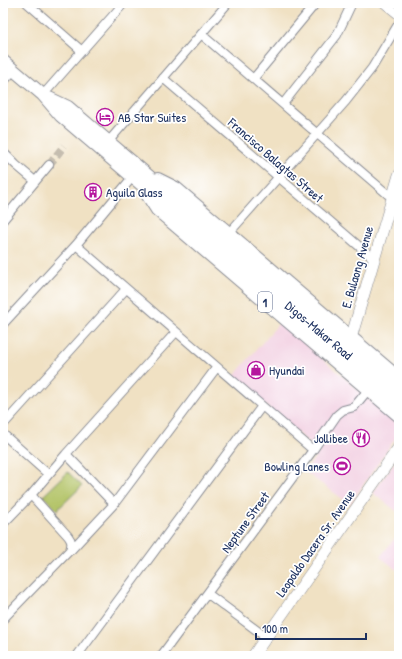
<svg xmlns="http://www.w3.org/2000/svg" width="402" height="659" font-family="'Patrick Hand',sans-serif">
  <rect width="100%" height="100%" fill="#fff"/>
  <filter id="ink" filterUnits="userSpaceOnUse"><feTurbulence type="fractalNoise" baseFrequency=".025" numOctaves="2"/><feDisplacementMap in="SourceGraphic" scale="8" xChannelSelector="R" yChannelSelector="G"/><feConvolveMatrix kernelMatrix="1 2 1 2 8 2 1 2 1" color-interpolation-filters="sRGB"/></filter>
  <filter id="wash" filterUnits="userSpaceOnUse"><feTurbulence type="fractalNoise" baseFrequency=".012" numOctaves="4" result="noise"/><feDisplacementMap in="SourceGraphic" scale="16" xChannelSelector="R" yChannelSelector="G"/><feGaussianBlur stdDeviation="0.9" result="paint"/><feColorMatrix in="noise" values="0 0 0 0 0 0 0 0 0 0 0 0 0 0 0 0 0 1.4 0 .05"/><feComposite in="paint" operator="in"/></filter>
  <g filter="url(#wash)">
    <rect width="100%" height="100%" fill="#f0e1c3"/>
    <!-- built -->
    <path fill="#f2cfe1" d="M280,322L399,425V433L350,504L305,472L319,452L233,377Z
      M399,456V513L373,493Z
      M399,533V571L380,557Z"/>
    <!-- green -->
    <path fill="#b2c366" stroke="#667962" d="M68,472L82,486L57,510L43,496Z"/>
  </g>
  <g filter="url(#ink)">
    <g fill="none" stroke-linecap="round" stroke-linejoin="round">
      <!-- minor-tunnel -->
      <path stroke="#c5bdaf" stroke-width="8" stroke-dasharray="8 4" stroke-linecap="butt" d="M49,165L64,146"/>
      <!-- minor casing -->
      <g stroke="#868890" stroke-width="10">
        <path id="minor" d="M27,3L82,51
          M201,34L392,198
          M163,78L374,259
          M254,78L316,3
          M3,82L14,70
          M43,95L124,3
          M283,104L337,35L352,3
          M108,142L228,3
          M3,152L16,165L35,181
          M3,220L49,165
          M229,233L346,101L372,68L399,23
          M76,245L313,450
          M3,324L76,245L135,174
          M3,425L126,289
          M3,434L48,474
          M66,454L114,504L217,367
          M3,524L31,495L66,454L176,332
          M71,550L114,504
          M208,594L267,638
          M3,619L70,550C72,544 72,541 68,536L31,495
          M77,656L262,406
          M161,656L313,450L337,415L343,410L354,407L368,390"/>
      </g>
      <!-- tertiary casing -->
      <g stroke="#868890" stroke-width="10">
        <path id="tertiary" d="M384,3L399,15"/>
      </g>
      <!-- secondary casing -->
      <g stroke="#868890" stroke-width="12">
        <path id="secondary" d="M349,345L399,175
          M253,656L399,447"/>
      </g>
      <!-- primary casing -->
      <g stroke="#868890" stroke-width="14">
        <path id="primary" d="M3,61L43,95L61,116L399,404
          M49,98L68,107L399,390
          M158,179L176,188L399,378
          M146,193L157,210L399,416"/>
      </g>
      <!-- minor -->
      <use href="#minor" stroke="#fff" stroke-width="8"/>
      <!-- tertiary -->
      <use href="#tertiary" stroke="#fff" stroke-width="9"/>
      <!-- secondary -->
      <use href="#secondary" stroke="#fff" stroke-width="11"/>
      <!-- primary -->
      <use href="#primary" stroke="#fff" stroke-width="12"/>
    </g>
  </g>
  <!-- icons -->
  <defs>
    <g id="hotel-ring" transform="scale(0.9)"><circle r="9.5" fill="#fff" stroke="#b5179e" stroke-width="1.5"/><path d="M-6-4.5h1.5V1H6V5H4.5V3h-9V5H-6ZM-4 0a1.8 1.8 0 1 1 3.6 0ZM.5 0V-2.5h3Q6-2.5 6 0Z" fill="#b5179e"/></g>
    <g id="building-ring" transform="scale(0.9)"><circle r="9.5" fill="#fff" stroke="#b5179e" stroke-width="1.5"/><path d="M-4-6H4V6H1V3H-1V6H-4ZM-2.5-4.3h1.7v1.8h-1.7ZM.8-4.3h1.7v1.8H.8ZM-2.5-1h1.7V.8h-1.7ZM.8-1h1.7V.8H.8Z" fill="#b5179e"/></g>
    <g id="shop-ring" transform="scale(0.9)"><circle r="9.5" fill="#fff" stroke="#b5179e" stroke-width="1.5"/><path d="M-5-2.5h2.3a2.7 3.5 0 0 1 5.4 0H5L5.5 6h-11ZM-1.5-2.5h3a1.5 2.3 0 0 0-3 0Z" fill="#b5179e"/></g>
    <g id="restaurant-ring" transform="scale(0.9)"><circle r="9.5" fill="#fff" stroke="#b5179e" stroke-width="1.5"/><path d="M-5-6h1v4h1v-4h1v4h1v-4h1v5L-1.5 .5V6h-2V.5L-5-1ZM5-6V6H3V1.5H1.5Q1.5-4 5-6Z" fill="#b5179e"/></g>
    <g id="stadium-ring" transform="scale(0.9)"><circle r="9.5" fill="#fff" stroke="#b5179e" stroke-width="1.5"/><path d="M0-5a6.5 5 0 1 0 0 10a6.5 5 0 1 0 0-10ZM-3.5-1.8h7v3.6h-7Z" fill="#b5179e"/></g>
  </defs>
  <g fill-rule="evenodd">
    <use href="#hotel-ring" x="105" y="117"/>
    <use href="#building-ring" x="93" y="192"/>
    <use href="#shop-ring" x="256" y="370"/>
    <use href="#restaurant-ring" x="361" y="438"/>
    <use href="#stadium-ring" x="342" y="466"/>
  </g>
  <g text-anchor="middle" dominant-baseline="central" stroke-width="3.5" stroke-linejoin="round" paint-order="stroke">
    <!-- shield labels -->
    <rect fill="#fff" stroke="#5f6d8e" stroke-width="1" x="258" y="292" width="14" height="20" rx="3"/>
    <g font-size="12" font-weight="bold" fill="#1b2f5e">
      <text x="265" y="302">1</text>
    </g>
    <!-- poi labels -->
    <g font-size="13" fill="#1b2f5e" stroke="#fff" text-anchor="start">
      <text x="118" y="117">AB Star Suites</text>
      <text x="106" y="192">Aguila Glass</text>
      <text x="269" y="370">Hyundai</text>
      <text x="348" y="438" text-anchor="end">Jollibee</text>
      <text x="329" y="466" text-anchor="end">Bowling Lanes</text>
    </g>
    <!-- street labels -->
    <g font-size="13" fill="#1b2f5e" stroke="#fff">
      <text transform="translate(276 160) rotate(41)">Francisco Balagtas Street</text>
      <text transform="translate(357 267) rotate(-74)">E. Bulaong Avenue</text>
      <text transform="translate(319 330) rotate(40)">Digos-Makar Road</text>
      <text transform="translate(245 522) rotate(-54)">Neptune Street</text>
      <text transform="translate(315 543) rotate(-55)">Leopoldo Dacera Sr. Avenue</text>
    </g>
  </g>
  <!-- margin -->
  <rect width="402" height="659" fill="none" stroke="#fff" stroke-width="16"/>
  <!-- scale -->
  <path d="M256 633v6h110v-6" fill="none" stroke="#1b2f5e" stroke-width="2"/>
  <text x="262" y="633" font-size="12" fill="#1b2f5e" stroke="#ffffff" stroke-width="3" paint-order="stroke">100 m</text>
</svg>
